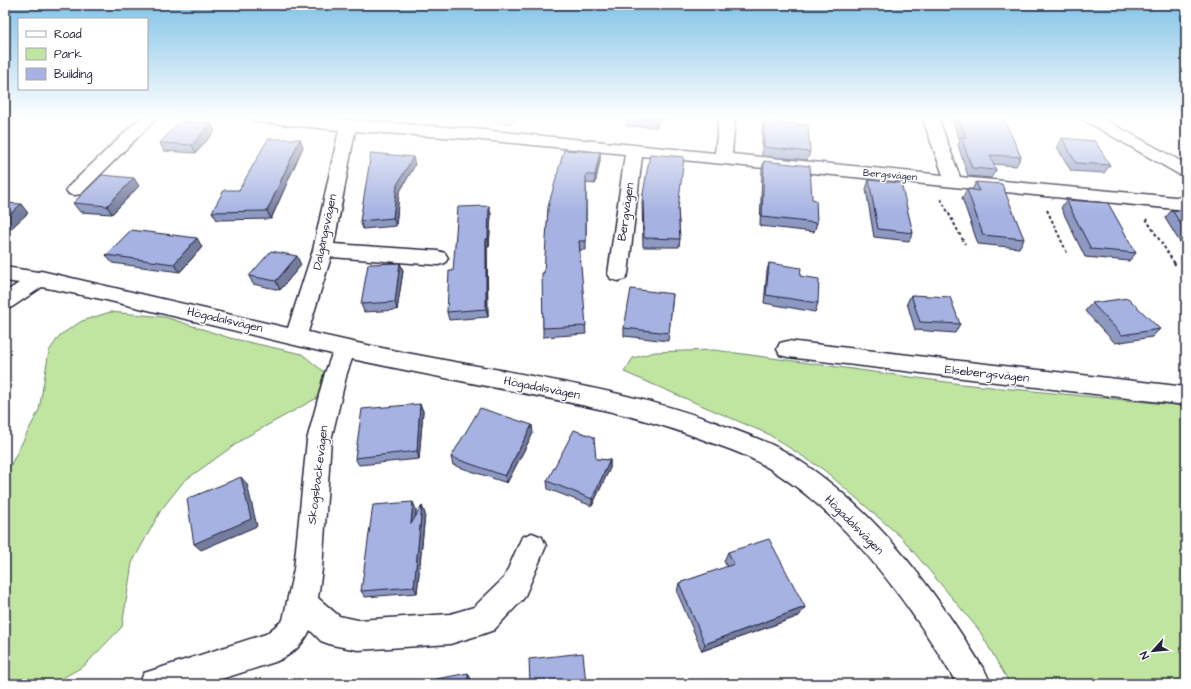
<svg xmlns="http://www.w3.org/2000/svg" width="1191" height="689" font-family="'Architects Daughter',sans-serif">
  <rect width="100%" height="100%" fill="#fff"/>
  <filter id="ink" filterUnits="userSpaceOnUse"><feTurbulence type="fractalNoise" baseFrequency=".025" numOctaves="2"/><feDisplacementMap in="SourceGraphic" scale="8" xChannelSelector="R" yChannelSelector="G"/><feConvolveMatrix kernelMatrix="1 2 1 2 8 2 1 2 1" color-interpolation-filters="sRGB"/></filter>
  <g filter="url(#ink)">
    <!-- green -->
    <path fill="#bfe5a0" stroke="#70846e" d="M491,117H524L511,123H495Z
      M110,312L165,317L230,338L302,354L324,372L317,398L246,437L184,481L161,510L132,563L122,627L84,666L52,684H5V476L39,410L49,351L60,335L82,321Z
      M714,350L961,384L1186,406V684H1010L979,630L902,538L824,470L768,434L624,372L633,358L655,352Z"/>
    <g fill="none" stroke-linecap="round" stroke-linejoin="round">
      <!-- minor casing -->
      <g stroke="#22223b" stroke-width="3">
        <path id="minor" d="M141,117H158L81,194L75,195L69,194L66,190L69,186Z
          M251,117H307L473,129L715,153L719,117H735L732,154L943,175L922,117H938L960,177L1186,198V210L642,156L628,274L625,279L618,281L611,279L608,274L625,154L473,139L355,131L334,244L438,251L445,253L448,258L445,263L438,265L331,257L308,332C372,347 436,359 500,370C573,384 648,397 717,423C739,432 763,439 784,451C871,502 934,588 986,673L991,684H957C911,605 845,513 765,466C749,456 730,449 712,443C679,430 646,420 612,412C526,392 439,378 352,359L347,373L331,440L322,569L318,598L339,616L358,620L450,614L474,607L504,578L522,537L532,533L542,537L546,546L524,598L494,630L483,634L450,644L358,650L332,645L321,641L310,630C303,645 290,656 275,662L206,684H139L144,673L266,634L283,620L294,569L307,440L325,373L332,354L106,300L42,287L12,307L5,309V292L19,283L5,281V267L38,272L41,271L288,328L313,250L339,130L259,122L254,120Z
          M1081,117H1100L1186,164V176L1180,175L1084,120Z
          M788,341L1186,387V405L788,357L780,355L777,349L780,343Z"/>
      </g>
      <!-- path-far1 -->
      <path stroke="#22223b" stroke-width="2" stroke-dasharray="3 2.5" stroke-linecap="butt" d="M941,199L965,244
        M1047,210L1068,255
        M1146,219L1175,264"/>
      <!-- path -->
      <path stroke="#22223b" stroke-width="2.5" stroke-dasharray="4 3" stroke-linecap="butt" d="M1174,263L1175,265"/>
      <!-- minor -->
      <use href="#minor" fill="#fff" fill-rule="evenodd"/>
    </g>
    <!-- wall -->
    <path fill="#8e99c2" stroke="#22223b" d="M627,117H667V120H658L657,127L627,126Z
      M951,117H1003L1021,157L1016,166L993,164L996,170L991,178L968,176L958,145L960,141Z
      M1171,117H1186V131Z
      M764,121L810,152L807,160L762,156V129Z
      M215,131L196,153L164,151L160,143Z
      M1062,138L1110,165L1104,173L1071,171L1057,147Z
      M300,139L303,147L271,219L217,220L212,212Z
      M564,150L600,152V161L595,184L586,183V250H579L586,334L543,337V328L544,273Z
      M764,161L812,199L817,223L814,232L760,226L762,169Z
      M415,165L399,193L396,226L363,229L360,221Z
      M869,180L913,233L909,241L874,237L866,189Z
      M976,182L1024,239L1019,248L978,244L962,198L967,189L972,190Z
      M139,186L112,214L80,212L73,203Z
      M643,194L678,209L680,239L679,247H643L642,202Z
      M1066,200L1136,253L1129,261L1085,257L1061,208Z
      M1172,210L1186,211V252L1165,218Z
      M491,214L489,247H487L488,317L449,320L447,312Z
      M202,247L180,272L112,263L106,255Z
      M400,263L403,271L397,310L364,312L361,304Z
      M769,263L800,276L818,303L815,312L764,303L767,271Z
      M301,265L280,290L253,284L249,276Z
      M673,294L668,341L624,336V328Z
      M911,295L960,324L955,333L915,330L907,303Z
      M1092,303L1160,329L1152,337L1115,343L1085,311Z
      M420,404L423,411L419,459L359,465L355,458Z
      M533,433L507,483L453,465L451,457Z
      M596,459L610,460V468L592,506L548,489L547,481Z
      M422,506L425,514L417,593L365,597L361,591L416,509V517Z
      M728,552L805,607L799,616L702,651L677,592L679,583L727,567L724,561Z"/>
    <!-- shaded-wall -->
    <path fill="#747d9e" stroke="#22223b" d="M211,123L215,131L196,153L192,145Z
      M300,139L303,147L271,219L267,211Z
      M600,152V161L595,184V175Z
      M413,157L415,165L399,193L396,226L393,218L397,185Z
      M134,178L139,186L112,214L107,206Z
      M21,204L28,213L5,234V219Z
      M489,206L491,214L489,247L488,239Z
      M197,238L202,247L180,272L174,264Z
      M486,239L487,247L488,317L486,309Z
      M297,256L301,265L280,290L276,281Z
      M400,263L403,271L397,310L395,302Z
      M5,351L8,354L5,357Z
      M420,404L423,411L419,459L417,451Z
      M532,425L533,433L507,483L505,476Z
      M610,460V468L592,506V499Z
      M241,477L247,484L257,526L201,550L194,544Z
      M413,502L416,509L415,531L411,524Z
      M422,506L425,514L417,593L414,587Z
      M805,607L799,616L702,651L705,644Z
      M468,673L472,681V684H468Z"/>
    <!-- building -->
    <path fill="#a5b2e2" stroke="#22223b" d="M627,117H658V119L627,118Z
      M958,117H1003L1021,157L990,155L996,170L972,168L961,137H966Z
      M180,121L211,123L192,145L160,143Z
      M764,121L808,125L810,152L764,147Z
      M1062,138L1095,141L1110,165L1076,163Z
      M268,139H300L267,211L212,212L224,190H239Z
      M564,150L600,152L595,175H586V241H579L586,326L543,328L542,273H544L548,207Z
      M371,153L413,157L397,185L393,218L360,221Z
      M650,154L684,157L678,209L680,239L644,238L643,194Z
      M764,161L810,166L812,199L816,200L817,223L762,217Z
      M102,175L134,178L107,206L73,203Z
      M869,180L901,183L913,233L878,229Z
      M976,182L1002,184L1024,239L983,235L967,189L979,191Z
      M1066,200L1108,203L1136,253L1091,249Z
      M5,203L21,204L5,219Z
      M489,206L488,239H486V309L447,312L449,271H453L458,207Z
      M1172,210L1186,211V232Z
      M131,230L197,238L174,264L106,255Z
      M271,251L297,256L276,281L249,276Z
      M400,263L395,302L361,304L368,264Z
      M769,263L801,268L800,276L819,279L818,303L766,295Z
      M631,289L673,294L669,333L624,328Z
      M911,295L950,297L960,324L920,322Z
      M1128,298L1160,329L1122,335L1092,303Z
      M420,404L417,451L355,458L362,409Z
      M480,408L532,425L505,476L451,457Z
      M574,430L594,437L596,459L610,460L592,499L547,481Z
      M241,477L251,519L194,544L187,499Z
      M413,502L411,524L422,506L414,587L361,591L373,505Z
      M769,539L805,607L705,644L679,583L734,564L728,552Z
      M583,653L586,684H530L529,659Z
      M468,673V684H410Z"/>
  </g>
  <!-- sky -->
  <linearGradient id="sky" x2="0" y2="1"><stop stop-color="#82c3e6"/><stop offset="0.55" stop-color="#fff"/><stop offset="1" stop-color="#fff" stop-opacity="0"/></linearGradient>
  <rect width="1191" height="214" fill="url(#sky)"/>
  <g text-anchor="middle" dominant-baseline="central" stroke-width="3" stroke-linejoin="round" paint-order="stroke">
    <!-- far-street labels -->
    <g font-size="10" fill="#22223b" stroke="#fff">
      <text transform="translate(890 175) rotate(5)">Bergsvägen</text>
    </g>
    <!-- street labels -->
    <g font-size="12" fill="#22223b" stroke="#fff">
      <text transform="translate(626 212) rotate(-82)">Bergvägen</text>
      <text transform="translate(325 232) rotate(-78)">Dalgångsvägen</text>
      <text transform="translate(225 320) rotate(13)">Högadalsvägen</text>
      <text transform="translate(987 374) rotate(6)">Elsebergsvägen</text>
      <text transform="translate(542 388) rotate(11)">Högadalsvägen</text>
      <text transform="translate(318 475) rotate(-83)">Skogsbackevägen</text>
      <text transform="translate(854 525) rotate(45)">Högadalsvägen</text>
    </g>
  </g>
  <!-- margin -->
  <rect width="1191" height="689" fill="none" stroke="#fff" stroke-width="20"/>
  <rect x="10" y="10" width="1171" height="669" fill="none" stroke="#22223b" stroke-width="1.5" filter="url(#ink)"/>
  <!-- legend -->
  <rect x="18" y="18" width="130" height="72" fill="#ffffff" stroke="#a7a7b1"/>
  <rect x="26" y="31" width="20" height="6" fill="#ffffff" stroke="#a7a7b1"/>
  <text x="54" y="38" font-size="12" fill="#22223b">Road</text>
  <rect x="26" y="48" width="20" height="12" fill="#bfe5a0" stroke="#a7a7b1"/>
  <text x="54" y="58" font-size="12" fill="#22223b">Park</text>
  <rect x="26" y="68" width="20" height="12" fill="#a5b2e2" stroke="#a7a7b1"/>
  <text x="54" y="78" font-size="12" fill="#22223b">Building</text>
  <!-- north arrow -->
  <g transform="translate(1153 651) rotate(243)" stroke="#ffffff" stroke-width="3" paint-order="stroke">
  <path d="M0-3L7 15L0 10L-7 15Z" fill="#22223b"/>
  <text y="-6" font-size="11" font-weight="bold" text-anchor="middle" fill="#22223b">N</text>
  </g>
</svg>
